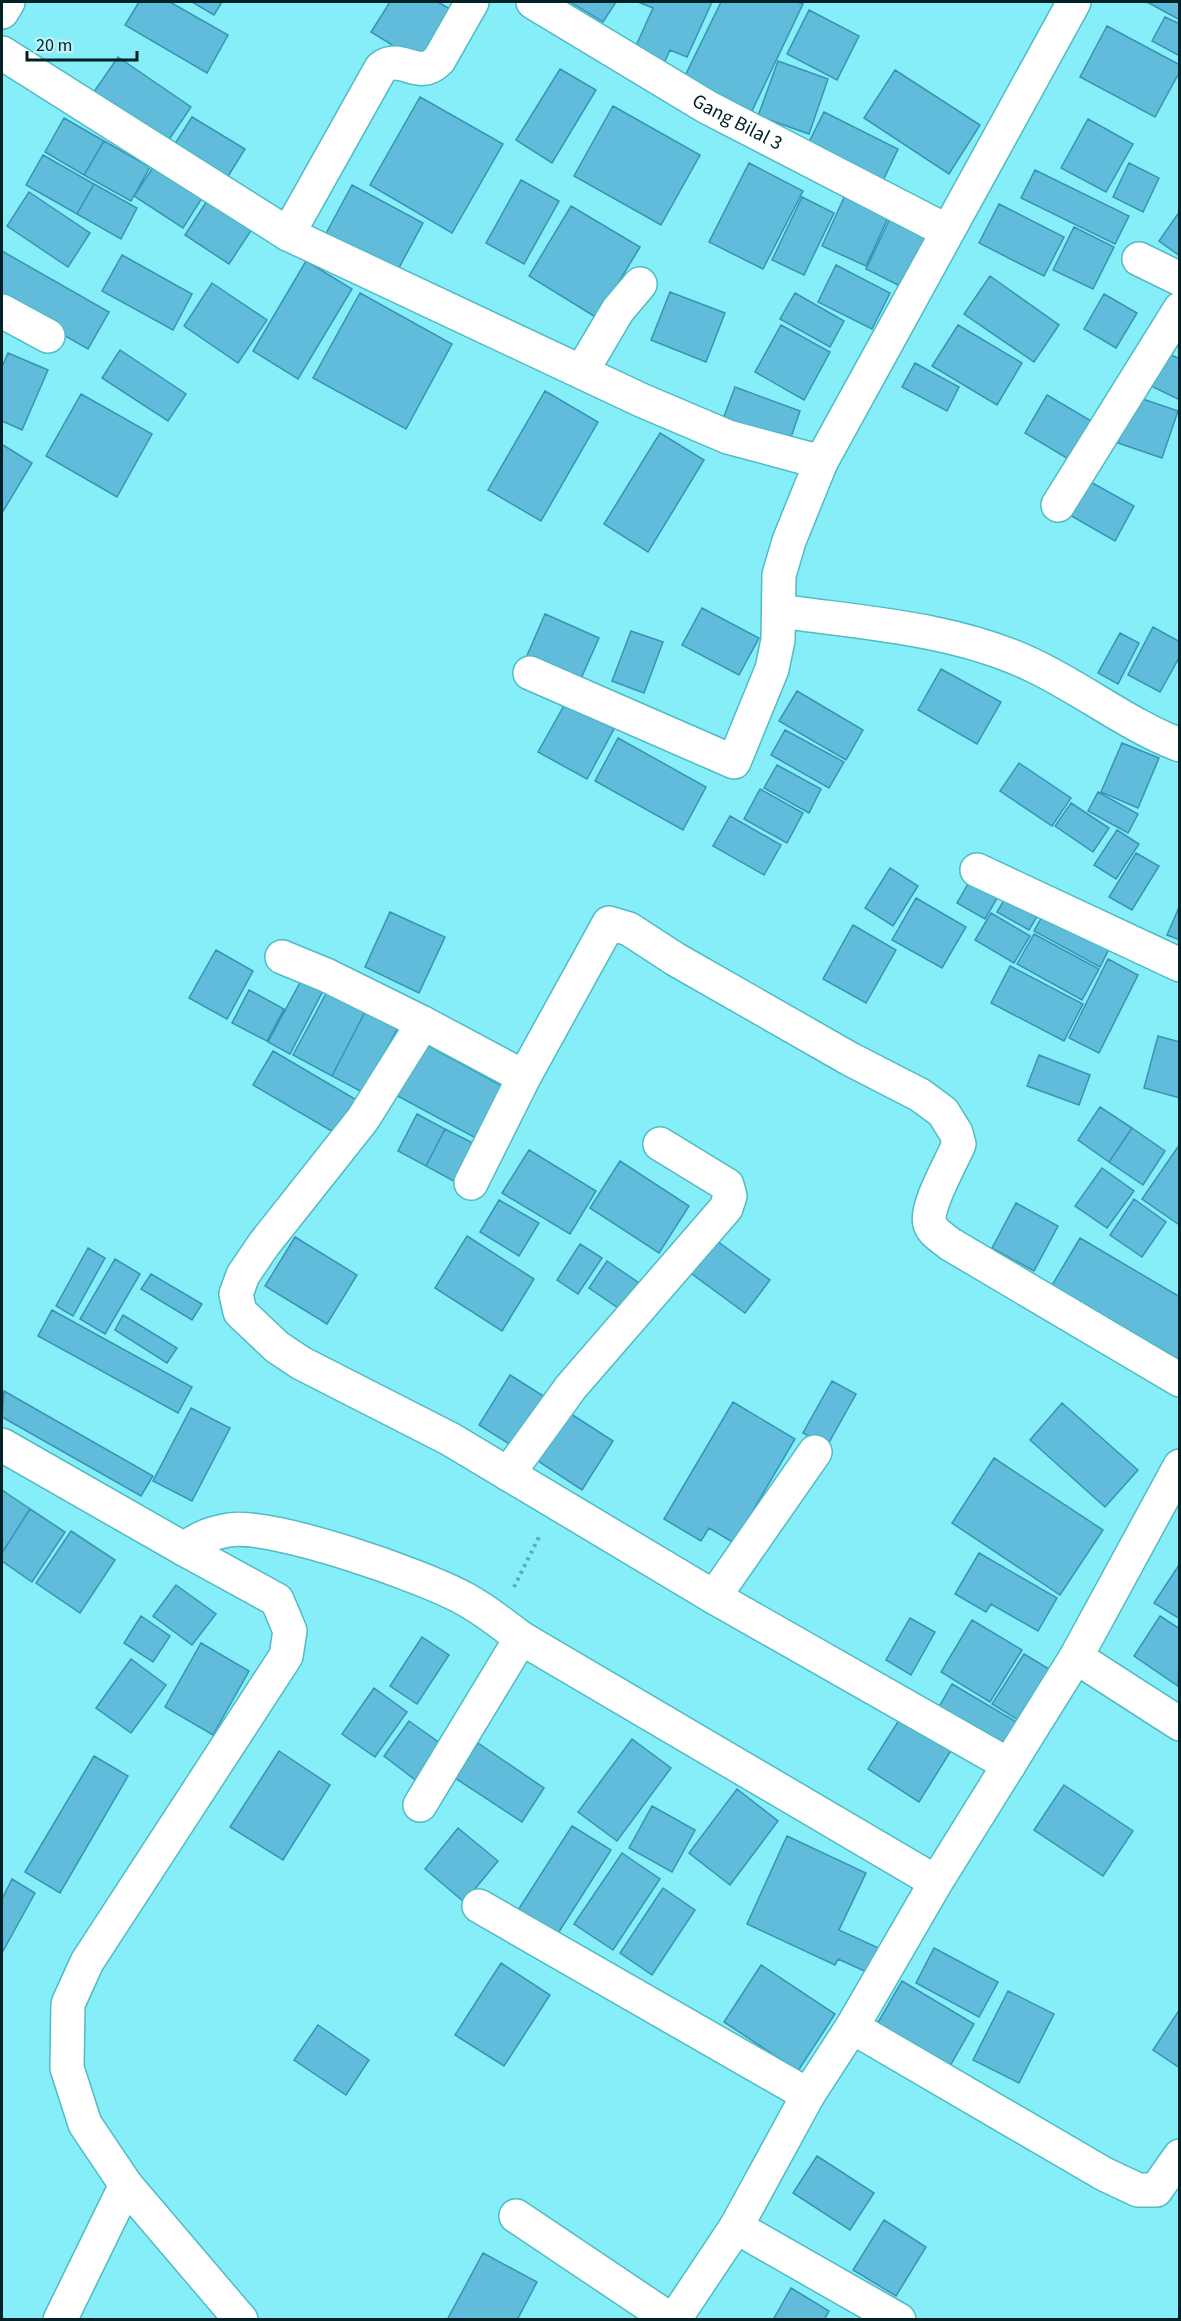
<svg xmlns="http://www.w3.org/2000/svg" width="1181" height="2321" font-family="'Source Sans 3',sans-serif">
  <rect width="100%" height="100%" fill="#86eef8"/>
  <!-- building -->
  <path fill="#61bcdc" stroke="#3694b4" stroke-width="1.5" d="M139,2H170L228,35L207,73L125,25Z
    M192,2H222L214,15Z
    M390,2H438L455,12L423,64L371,32Z
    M570,2H616L603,22Z
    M638,2H712L687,57L670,50L660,72L630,59L653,8Z
    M721,2H797L803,4L751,113L683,80Z
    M1147,2H1180V20Z
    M809,10L859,36L837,80L787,54Z
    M1165,17L1180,24V56L1152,41Z
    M1107,26L1180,65V71L1155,117L1080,77Z
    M118,57L191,107L162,150L89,99Z
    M778,61L828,79L809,134L758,116Z
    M560,69L596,90L552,163L516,140Z
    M895,70L980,125L949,174L864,118Z
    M420,97L503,144L452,233L370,185Z
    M613,106L700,155L661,225L574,176Z
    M824,112L898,149L879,189L804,152Z
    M192,117L245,149L222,186L169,153Z
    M64,118L104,141L84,175L45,152Z
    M1088,119L1133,144L1106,192L1061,168Z
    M104,141L150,167L131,201L84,175Z
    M43,155L94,184L77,214L26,185Z
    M156,163L204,195L183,228L134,196Z
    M749,163L803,191L763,269L709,242Z
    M1129,163L1159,178L1143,212L1113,197Z
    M1035,170L1129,216L1115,244L1021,198Z
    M521,180L559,201L524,264L486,243Z
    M94,184L137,208L121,239L77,214Z
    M352,185L423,223L393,279L322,241Z
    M847,191L891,211L866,266L822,246Z
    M29,192L90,233L68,267L7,226Z
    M210,196L254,226L229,264L185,235Z
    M802,197L834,213L804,275L772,260Z
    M999,204L1064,237L1044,276L979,243Z
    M571,206L640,247L597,318L529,276Z
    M894,210L936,230L908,290L866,269Z
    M1180,211V256L1159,241Z
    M1074,227L1114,247L1093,289L1053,270Z
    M2,251L109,312L88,349L2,300Z
    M122,255L192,294L173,330L102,291Z
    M306,261L352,289L298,379L253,351Z
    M836,265L890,293L872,329L818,302Z
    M990,276L1059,325L1034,362L964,314Z
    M212,283L267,320L238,363L184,326Z
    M670,292L725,313L706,362L651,340Z
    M360,293L452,344L406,429L313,378Z
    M795,293L844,321L830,347L780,319Z
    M1104,294L1137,313L1116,348L1084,329Z
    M781,325L830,352L804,400L755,372Z
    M958,325L1022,363L997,405L932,366Z
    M120,350L186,394L168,421L102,378Z
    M8,353L48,370L22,430L2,421V367Z
    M1167,353L1180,359V400L1151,386Z
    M915,363L959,387L947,411L902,387Z
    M735,387L800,411L789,443L723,419Z
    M545,391L598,422L541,521L488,490Z
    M81,394L152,434L117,497L46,456Z
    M1047,395L1098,425L1075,463L1025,433Z
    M1134,396L1178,411L1162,458L1118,443Z
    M660,433L704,460L648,552L604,524Z
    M3,445L32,463L2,513V446Z
    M1087,480L1134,506L1115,541L1068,514Z
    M702,608L759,638L739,675L682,645Z
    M545,614L599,638L579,683L526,658Z
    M1153,627L1180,642V656L1160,692L1128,675Z
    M631,631L663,642L644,693L612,681Z
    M1120,633L1139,643L1118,684L1098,673Z
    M941,669L1001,702L977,744L918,710Z
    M797,691L863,730L846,760L779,721Z
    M566,702L614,729L587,779L538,752Z
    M785,730L844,762L829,788L771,755Z
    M618,738L706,787L683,830L595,781Z
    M1122,743L1159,758L1138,808L1101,792Z
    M1019,763L1071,798L1052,826L1000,791Z
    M777,765L821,789L809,813L764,788Z
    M760,789L803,813L787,843L744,819Z
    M1098,792L1138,814L1128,833L1088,811Z
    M1071,803L1109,828L1093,852L1055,826Z
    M730,816L781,845L764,875L713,846Z
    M1117,830L1139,844L1116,879L1094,865Z
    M1136,853L1159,866L1132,910L1109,897Z
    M890,868L918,886L893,926L865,908Z
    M976,870L1003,888L985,919L957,903Z
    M1010,890L1042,908L1029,930L997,912Z
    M916,898L966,927L942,968L892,940Z
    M1180,905V940L1167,935Z
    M1047,908L1112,943L1100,967L1034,931Z
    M390,912L445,937L419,993L365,967Z
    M991,913L1030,936L1014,963L975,940Z
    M853,925L896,950L866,1003L823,979Z
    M1034,934L1099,969L1082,1000L1017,964Z
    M216,950L253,971L227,1019L189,998Z
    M1108,959L1138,975L1099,1053L1069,1038Z
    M1010,966L1083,1004L1064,1041L991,1003Z
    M303,977L324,989L290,1054L268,1042Z
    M249,990L284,1009L267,1041L232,1023Z
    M328,990L366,1010L332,1076L293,1055Z
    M366,1010L398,1027L364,1093L332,1076Z
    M1158,1036L1180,1042V1098L1144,1088Z
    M420,1041L513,1092L485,1143L392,1093Z
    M273,1051L360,1102L340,1136L253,1085Z
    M1039,1055L1090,1075L1079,1105L1027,1086Z
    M1100,1107L1132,1128L1109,1162L1078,1140Z
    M417,1114L445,1129L426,1166L398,1151Z
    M1132,1128L1165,1151L1143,1185L1109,1162Z
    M445,1129L479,1146L459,1184L426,1166Z
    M1180,1144V1221L1178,1224L1142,1199Z
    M529,1150L596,1191L570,1234L502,1193Z
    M620,1161L689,1206L659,1253L590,1208Z
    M1102,1168L1134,1191L1107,1228L1075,1206Z
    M1134,1199L1166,1222L1142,1257L1110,1235Z
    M499,1200L539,1223L519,1256L480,1232Z
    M1016,1203L1058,1226L1034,1271L992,1248Z
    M467,1236L534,1279L502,1331L435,1288Z
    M295,1237L357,1275L327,1324L265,1286Z
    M713,1238L770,1280L745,1313L688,1271Z
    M1080,1238L1180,1297V1370L1048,1292Z
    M580,1244L602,1258L578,1294L557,1280Z
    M88,1248L105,1258L73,1316L56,1306Z
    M115,1259L140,1274L105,1334L80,1319Z
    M607,1261L642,1285L624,1312L589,1288Z
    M151,1274L202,1304L192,1320L141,1289Z
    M52,1310L192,1387L178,1413L38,1336Z
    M123,1315L177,1348L167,1363L115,1330Z
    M510,1375L545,1397L514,1447L479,1425Z
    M832,1381L856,1394L827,1446L803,1433Z
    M4,1391L153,1476L141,1496L2,1417Z
    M733,1402L795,1439L734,1543L709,1528L701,1541L664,1519Z
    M1062,1403L1138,1470L1105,1507L1030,1440Z
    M191,1408L230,1428L192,1501L153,1481Z
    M568,1412L613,1441L582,1490L538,1461Z
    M994,1458L1103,1530L1060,1595L952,1523Z
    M2,1490L30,1509L2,1553Z
    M30,1509L65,1532L32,1582L2,1561V1553Z
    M71,1531L115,1560L80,1613L36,1583Z
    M979,1553L1057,1598L1038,1631L991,1604L986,1612L955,1594Z
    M1179,1565L1180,1566V1619L1154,1603Z
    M176,1585L216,1614L192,1645L153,1616Z
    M141,1616L170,1636L153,1662L124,1643Z
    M1160,1616L1180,1629L1178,1686L1134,1656Z
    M910,1618L935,1632L911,1675L886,1660Z
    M972,1620L1022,1650L990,1702L941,1672Z
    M422,1637L449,1655L417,1704L390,1686Z
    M201,1643L249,1671L213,1735L165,1707Z
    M1024,1654L1054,1672L1023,1723L992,1704Z
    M131,1659L166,1685L131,1733L96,1708Z
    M952,1684L1020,1724L1003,1753L935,1714Z
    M374,1688L407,1712L375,1757L342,1734Z
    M901,1717L952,1749L919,1802L868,1769Z
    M409,1721L444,1746L418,1782L384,1756Z
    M632,1739L671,1768L617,1841L578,1812Z
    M478,1743L544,1788L522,1822L455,1778Z
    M279,1751L330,1785L283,1860L230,1827Z
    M94,1756L128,1776L60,1893L25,1872Z
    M1064,1785L1133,1831L1103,1876L1034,1830Z
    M737,1789L778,1821L730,1885L689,1853Z
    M652,1806L695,1830L672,1872L629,1848Z
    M572,1826L611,1850L557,1935L518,1910Z
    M458,1828L498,1861L464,1902L425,1869Z
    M787,1836L866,1873L839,1930L883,1950L871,1974L838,1959L835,1965L747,1924Z
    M622,1853L660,1879L613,1950L574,1924Z
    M12,1879L35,1893L2,1953V1899Z
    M663,1888L695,1910L652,1975L620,1953Z
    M934,1948L998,1982L979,2017L916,1983Z
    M501,1963L550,1995L504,2066L455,2035Z
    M761,1965L835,2014L798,2071L724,2022Z
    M902,1981L974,2024L946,2073L873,2031Z
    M1008,1991L1054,2014L1019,2083L973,2060Z
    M1178,2012L1180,2013V2068L1153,2050Z
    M318,2025L369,2060L346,2095L294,2060Z
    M817,2156L874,2193L850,2230L793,2193Z
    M884,2220L926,2247L896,2296L853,2270Z
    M483,2253L537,2282L517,2320H447Z
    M791,2288L829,2311L824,2320H773Z"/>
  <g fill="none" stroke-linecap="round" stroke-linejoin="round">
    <!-- minor casing -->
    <g stroke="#50bbc5" stroke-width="36">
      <g id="minor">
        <path id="s1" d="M533,2L707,107L947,231"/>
        <path d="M2,12L8,2"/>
        <path d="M2,53L288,234L641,400L728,437L821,462"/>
        <path d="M288,234L381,68C402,52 418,82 439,60L472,2"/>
        <path d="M1139,259L1180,279"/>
        <path d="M2,311L48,336"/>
        <path d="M582,371L618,310L640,284"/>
        <path d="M1058,505L1180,309"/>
        <path d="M780,611C863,623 953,628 1030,664C1080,687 1129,726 1180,745"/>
        <path d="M530,673L734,762L772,669L778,640L779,575L789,541L821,462L1074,2"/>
        <path d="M977,870L1180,965"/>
        <path d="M282,957L326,975L423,1023L363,1119L264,1244L243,1275L236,1294L240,1312L277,1347L301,1363L450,1439L714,1597L1009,1765"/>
        <path d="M423,1023L524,1077"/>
        <path d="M471,1183L524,1077L609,923L629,929L675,959L850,1059L920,1095L943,1112L956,1133L959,1144C952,1161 924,1209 930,1224C933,1233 943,1238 950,1244L1180,1380"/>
        <path d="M2,1445L184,1549C199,1538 211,1533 229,1530C273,1523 424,1576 465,1599C485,1610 503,1624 521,1638L936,1882"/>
        <path d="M508,1474L571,1387L726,1208L730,1196L727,1185L660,1144"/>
        <path d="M184,1549L277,1600L290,1631L286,1656L87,1962L68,2004L67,2068L85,2124L126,2185L241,2320"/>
        <path d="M714,1597L815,1452"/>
        <path d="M1076,1657L1180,1724"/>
        <path d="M420,1805L521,1638"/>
        <path d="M479,1906L808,2095"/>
        <path d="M852,2027L1104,2174L1138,2190H1156L1180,2156"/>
        <path d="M516,2216L671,2320"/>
        <path d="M736,2227L899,2320"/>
        <path d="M60,2320L126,2185"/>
        <path d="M674,2320L736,2227L808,2095L852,2027L936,1882L1076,1657L1180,1466"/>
      </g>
    </g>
    <!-- path -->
    <path stroke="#5aabb3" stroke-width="4" stroke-dasharray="3 4.5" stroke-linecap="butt" d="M514,1587L540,1535"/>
    <!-- minor -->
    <use href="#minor" stroke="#fff" stroke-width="33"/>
  </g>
  <g text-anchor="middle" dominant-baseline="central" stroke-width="4.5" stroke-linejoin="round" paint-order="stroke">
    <!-- street labels -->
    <g font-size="20" fill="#002125" stroke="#baf4fa">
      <text stroke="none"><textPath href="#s1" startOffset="237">Gang Bilal 3</textPath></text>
    </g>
  </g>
  <!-- border -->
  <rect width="1181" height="2321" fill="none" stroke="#002125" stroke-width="6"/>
  <!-- scale -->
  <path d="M27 51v9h110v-9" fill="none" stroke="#002125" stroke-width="3"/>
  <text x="36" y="51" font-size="18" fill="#002125" stroke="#baf4fa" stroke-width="4.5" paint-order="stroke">20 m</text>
</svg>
